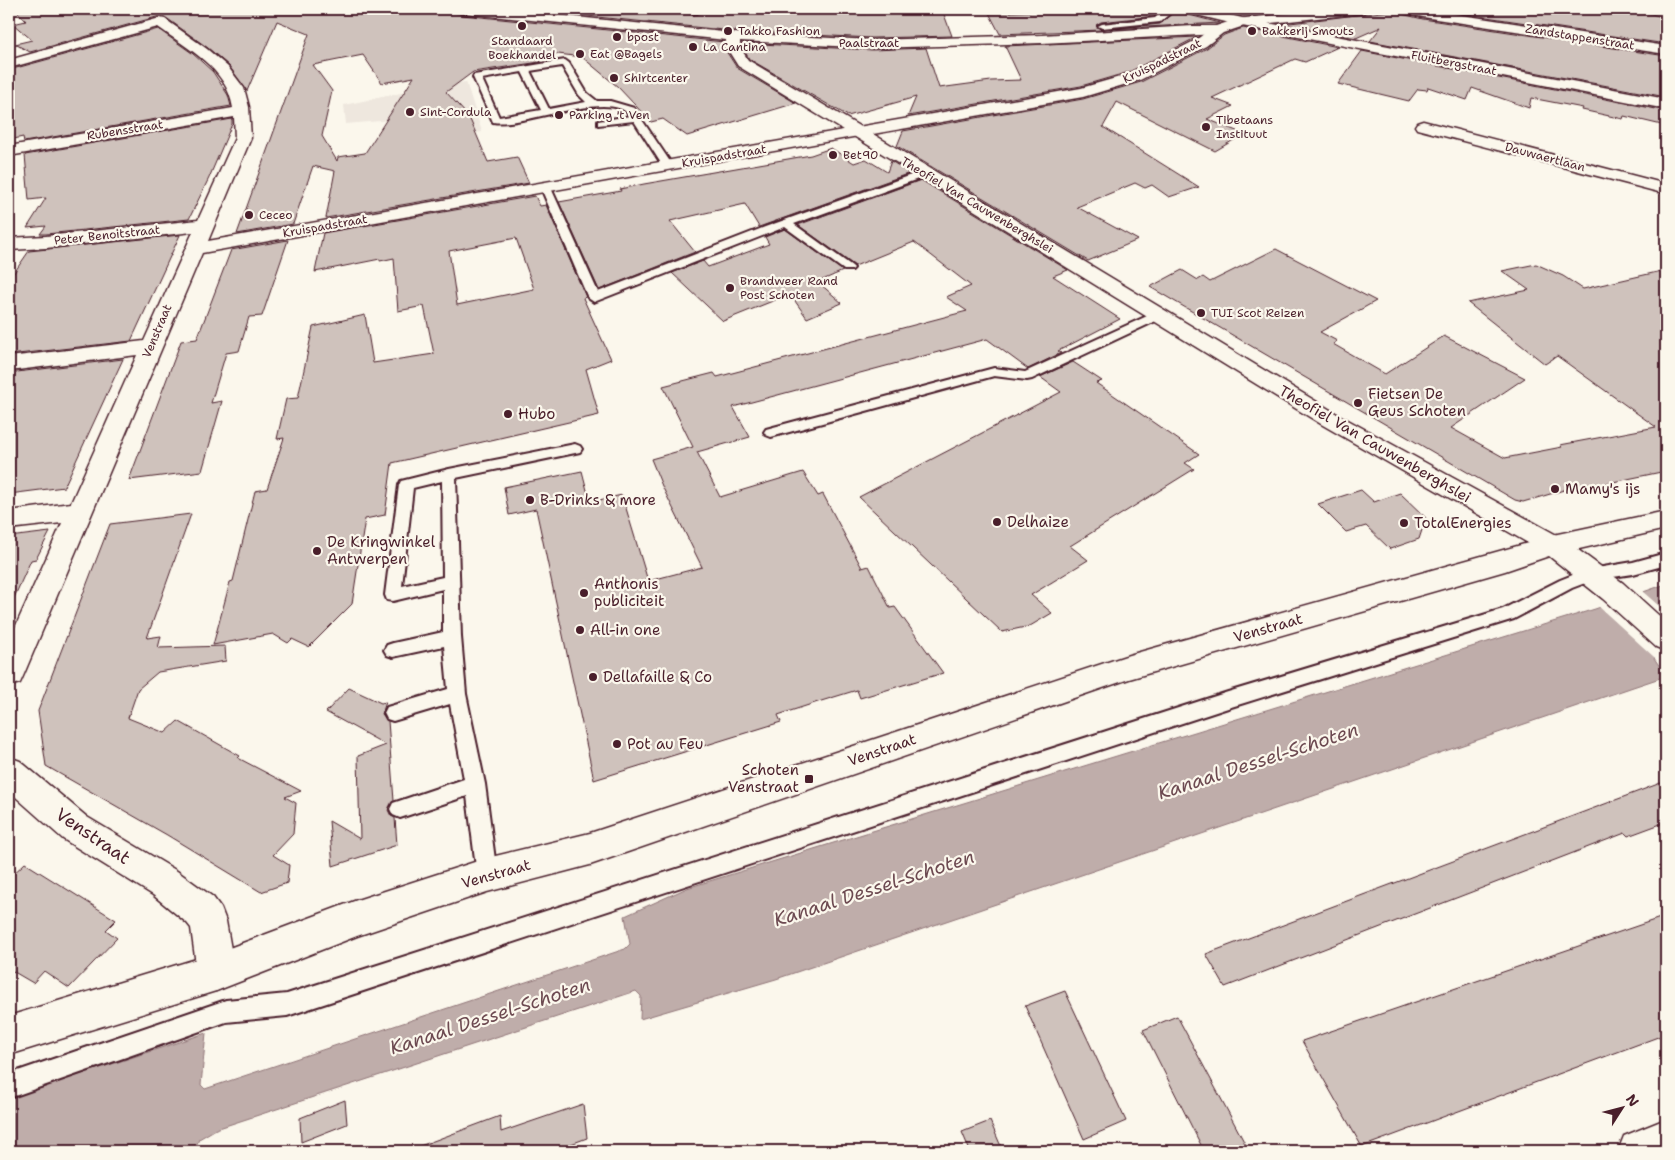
<svg xmlns="http://www.w3.org/2000/svg" width="1675" height="1160" font-family="'Shantell Sans',sans-serif">
  <rect width="100%" height="100%" fill="#fbf7ec"/>
  <filter id="ink" filterUnits="userSpaceOnUse"><feTurbulence type="fractalNoise" baseFrequency=".02" numOctaves="2"/><feDisplacementMap in="SourceGraphic" scale="10" xChannelSelector="R" yChannelSelector="G"/><feConvolveMatrix kernelMatrix="1 2 1 2 8 2 1 2 1" color-interpolation-filters="sRGB"/></filter>
  <g filter="url(#ink)">
    <!-- built -->
    <path fill="#eee7de" d="M466,82L482,132L398,145L392,120L346,124L344,105L439,85Z"/>
    <!-- water -->
    <path fill="#bfadaa" stroke="#907477" d="M1666,584V654L1654,658L1666,676L1636,686L776,979L640,1019L641,996L636,991L216,1129L199,1139L194,1151H9V1098L206,1033L201,1085L205,1089L625,949L630,944L625,916L687,888L1595,609Z"/>
    <!-- pier -->
    <path fill="#fbf7ec" d="M1642,591L1666,612V657L1658,659L1665,667L1597,605Z"/>
    <!-- building -->
    <path fill="#cfc2bc" stroke="#4a1f2b" fill-rule="evenodd" d="M15,9H425L455,12L462,15L724,42V48L737,68L796,103L687,136L663,119L651,122L618,87L582,57L550,53L540,62L473,72L446,92L469,117L488,162L517,157L529,183L326,218L335,171L313,166L293,224L237,234L309,34L277,21L247,91L229,66L208,48L165,17L160,16L30,52L15,44L32,40L13,24L26,21ZM363,55L382,83L414,77L365,153L338,157L337,161L322,136L332,91L313,65Z
      M542,9H687L688,13L694,15L701,13L705,9H942L952,36L872,38L733,31L539,11Z
      M1084,9L1087,13L1128,9H1162L1154,16L1101,22L1096,25L1101,30L1000,34L989,13Z
      M1177,9H1181L1185,14L1220,23L1110,29L1160,24Z
      M1212,9H1265L1267,14L1244,16Z
      M1433,9H1633L1666,18V44Z
      M1398,10L1401,14L1423,19L1666,56V97L1370,41L1381,27L1356,38L1282,24Z
      M1243,28L1338,47L1305,62L1295,59L1212,98L1233,106L1207,119L1244,134L1215,151L1117,102L1103,127L1199,187L1169,197L1152,185L1145,188L1135,183L1077,207L1138,240L1088,261L897,146L903,131L1083,99L1141,82L1207,48L1224,35Z
      M158,29L192,53L213,72L228,95L231,106L24,142L23,137L9,140V70Z
      M1197,37L1129,72L1081,86L908,116L916,97L848,116L749,59L742,46V43L872,50L926,48L939,88L991,81L1021,80L1005,46Z
      M1362,51L1666,111V126L1624,116L1623,119L1582,110L1583,108L1531,98L1529,108L1472,88L1467,100L1428,87L1427,90L1418,89L1409,101L1338,84Z
      M232,119V124L209,178L189,219L46,234H40L46,226L27,228L46,198L29,200L25,155Z
      M831,148L854,163L866,159L887,172L891,161L910,173L759,227L745,204L670,221L695,252L599,290L559,202L621,191L620,189L644,184L811,155Z
      M921,180L1068,270L1053,276L1120,319L1058,351L1061,353L1028,369L987,339L733,407L750,437L697,452L720,497L803,472L818,496L823,494L862,568L869,566L890,608L895,607L943,673L860,698L857,690L818,702L778,715L781,722L594,780L536,509L509,515L504,487L582,471L590,502L622,495L648,581L702,567L662,486L651,459L693,447L663,386L714,373L717,377L967,311L946,297L971,286L914,242L855,266L798,225Z
      M535,196L540,206L546,205L586,297L583,298L611,359L586,369L599,415L392,463L385,515L365,519L352,604L309,647L292,639L288,643L273,634L213,645L230,582L233,581L255,491L267,489L284,438L277,439L286,399L298,398L313,327L365,315L373,363L434,354L424,306L398,311L394,258L380,261V259L315,272L323,233ZM516,238L534,289L457,305L449,251Z
      M785,229L843,271L818,282L842,303L807,318L790,294L723,321L672,273L703,261L708,267L769,244L765,237Z
      M180,235L131,341L9,355V280L29,251Z
      M288,240L262,316L249,317L239,351L226,353L211,403L222,401L202,471L129,480L181,341L197,339L231,250Z
      M1276,249L1376,301L1320,332L1337,341L1333,344L1385,374L1444,336L1525,378L1451,428L1505,458L1562,447L1560,445L1656,427L1557,356L1545,364L1468,303L1529,290L1502,271L1536,264L1563,276L1583,289L1666,270V471L1584,488L1581,485L1523,502L1515,500L1150,287L1182,270L1198,280L1203,277L1210,282Z
      M123,359L64,487L9,494V373Z
      M1073,362L1102,381L1096,383L1199,454L1185,463L1194,469L1070,546L1088,560L1031,595L1052,613L1030,626L1002,632L859,497L1061,392L1040,377Z
      M1361,490L1374,502L1400,493L1426,518L1419,539L1390,549L1366,526L1346,532L1318,504Z
      M191,514L147,638L161,636L158,648L225,646L226,661L158,672L138,689L128,718L165,733L178,721L240,756L238,758L301,791L285,797L296,803L293,834L273,855L289,865L287,883L261,892L167,835L46,766L38,711L110,524Z
      M50,532L36,559L31,560L9,609V537Z
      M349,688L381,703L386,702L382,714L388,721L394,801L388,810L391,816L395,818L397,845L333,866L329,821L360,839L358,756L386,745L326,712Z
      M1666,781V822L1628,836L1625,833L1225,987L1206,954Z
      M25,863L116,920L106,930L117,938L69,988L44,971L33,983L9,969V878Z
      M1666,916V1034L1362,1147L1302,1041Z
      M1065,991L1126,1121L1084,1139L1025,1006Z
      M1177,1016L1249,1151H1204L1143,1030Z
      M345,1100L347,1124L301,1142L300,1118Z
      M583,1104L587,1138L552,1151H413L412,1149L500,1116L501,1132Z
      M990,1121L1003,1151H970L962,1132Z"/>
    <g fill="none" stroke-linecap="round" stroke-linejoin="round">
      <!-- service casing -->
      <g stroke="#4a1f2b" stroke-width="4">
        <path id="service" d="M1165,9H1175L1160,22L1102,28L1098,26L1102,24L1155,18Z
          M1299,9H1309L1317,14L1310,16Z
          M565,60L569,63L587,93L597,101H610L634,108L673,166L672,168H664L634,121L598,125V121L630,116C612,88 522,128 493,122L473,77L474,75ZM562,66L579,95L586,102L549,109L530,71ZM522,72L541,110L499,117L482,79Z
          M925,170L930,173L929,175L794,224L852,266L854,268L852,270H844L785,227L594,302L588,298L541,188L546,185L551,188L598,292L765,227Z
          M1158,311L1164,315L1162,318L1032,379L1027,380L994,376L771,437L766,435L764,432L766,429L994,368L1025,372Z
          M575,444L580,446L582,449L580,452L456,478L461,637L466,694L485,784L497,875L494,882L487,885L480,882L477,875L467,796L400,818L393,815L390,809L393,803L464,779L450,704L393,721L387,719L384,713L387,707L448,689L444,646L393,657L387,655L384,650L387,645L393,643L443,632V589L393,601L387,600L385,595L399,485L401,481L449,469ZM442,481L443,577L402,586L413,488Z
          M1666,553V565L1633,574L1593,580L1572,588L1514,619L1228,708L287,1016L226,1022L9,1098V1074L226,1000L287,994L1228,692L1503,609L1560,580L1585,570L1633,562Z"/>
      </g>
      <!-- minor casing -->
      <g stroke="#4a1f2b" stroke-width="3">
        <path id="minor" d="M456,9H498L733,33L872,40L1042,35L1193,26H1218L1225,30L1218,34L1042,43L872,48L740,41V47L748,60L864,129L866,132L864,135L202,253L24,674L20,683L9,686V641L62,523L9,529V511L71,503L137,355L9,371V357L144,341L193,232L46,248L9,250V238L46,236L198,220L235,138L234,117L9,156V146L233,108C227,68 188,49 158,27L9,68V60L160,18L165,19L207,49L228,67L244,88L249,107L251,138L208,241L843,130L738,66L726,47V40L462,13L457,12Z
          M689,9H703C699,14 696,14 690,13Z
          M1183,9H1205L1242,18L1666,99V109L1242,26L1185,12Z
          M1399,9H1422L1666,46V54L1423,17L1401,12Z
          M1423,121L1666,184V194L1417,129L1415,126L1417,123Z
          M1666,511V529L1553,555L1544,552L1540,545L1544,538L1553,535Z
          M9,757L20,761L87,817L177,871L213,897L221,908L226,921L235,972L229,985L216,991L203,985L197,972L191,928L187,923L153,895L63,839L9,791Z
          M1666,1119V1151H1618L1624,1136Z"/>
      </g>
      <!-- tertiary casing -->
      <g stroke="#4a1f2b" stroke-width="3">
        <path id="tertiary" d="M1329,9H1370L1363,13L1244,26L1223,33L1206,46L1140,80L1083,97L873,134L1337,414L1562,538L1623,583L1666,622V651L1656,647L1603,599L1549,556L1505,571L1129,679L590,865L487,892L357,936L216,991L9,1055V1016L216,953L357,900L487,858L590,833L1129,655L1528,543L1321,424L852,135L850,132L852,129L858,127L1081,88L1130,74L1196,40L1213,27L1237,19Z"/>
      </g>
      <!-- service -->
      <use href="#service" fill="#fbf7ec" fill-rule="evenodd"/>
      <!-- minor -->
      <use href="#minor" fill="#fbf7ec" fill-rule="evenodd"/>
      <!-- tertiary -->
      <use href="#tertiary" fill="#fbf7ec" fill-rule="evenodd"/>
    </g>
  </g>
  <!-- markers -->
  <g fill="#4a1f2b" stroke="#fbf7ec" stroke-width="2">
    <circle cx="522" cy="26" r="5"/>
    <circle cx="728" cy="31" r="5"/>
    <circle cx="1252" cy="31" r="5"/>
    <circle cx="617" cy="37" r="5"/>
    <circle cx="693" cy="47" r="5"/>
    <circle cx="580" cy="54" r="5"/>
    <circle cx="614" cy="78" r="5"/>
    <circle cx="410" cy="112" r="5"/>
    <circle cx="559" cy="115" r="5"/>
    <circle cx="1206" cy="127" r="5"/>
    <circle cx="833" cy="155" r="5"/>
    <circle cx="249" cy="215" r="5"/>
    <circle cx="730" cy="288" r="5"/>
    <circle cx="1201" cy="313" r="5"/>
    <circle cx="1358" cy="403" r="5"/>
    <circle cx="508" cy="414" r="5"/>
    <circle cx="1555" cy="489" r="5"/>
    <circle cx="530" cy="500" r="5"/>
    <circle cx="997" cy="522" r="5"/>
    <circle cx="1404" cy="523" r="5"/>
    <circle cx="317" cy="551" r="5"/>
    <circle cx="584" cy="593" r="5"/>
    <circle cx="580" cy="630" r="5"/>
    <circle cx="593" cy="677" r="5"/>
    <circle cx="617" cy="744" r="5"/>
    <rect x="804" y="774" width="10" height="10" rx="2.5"/>
  </g>
  <g text-anchor="middle" dominant-baseline="central" stroke-width="4.5" stroke-linejoin="round" paint-order="stroke">
    <!-- far-poi labels -->
    <g font-size="12" fill="#4a1f2b" stroke="#fbf7ec" text-anchor="start">
      <text x="738" y="31">Takko Fashion</text>
      <text x="1262" y="31">Bakkerij Smouts</text>
      <text x="627" y="37">bpost</text>
      <text x="522" y="41" text-anchor="middle">Standaard<tspan x="522" dy="14">Boekhandel</tspan></text>
      <text x="703" y="47">La Cantina</text>
      <text x="590" y="54">Eat @Bagels</text>
      <text x="624" y="78">Shirtcenter</text>
      <text x="420" y="112">Sint-Cordula</text>
      <text x="569" y="115">Parking 't Ven</text>
      <text x="1216" y="120">Tibetaans<tspan x="1216" dy="14">Instituut</tspan></text>
      <text x="843" y="155">Bet90</text>
      <text x="259" y="215">Ceceo</text>
      <text x="740" y="281">Brandweer Rand<tspan x="740" dy="14">Post Schoten</tspan></text>
      <text x="1211" y="313">TUI Scot Reizen</text>
    </g>
    <!-- far-street labels -->
    <g font-size="12" fill="#4a1f2b" stroke="#fbf7ec">
      <text transform="translate(1580 37) rotate(9)">Zandstappenstraat</text>
      <text x="869" y="43">Paalstraat</text>
      <text transform="translate(1162 61) rotate(-26)">Kruispadstraat</text>
      <text transform="translate(1454 63) rotate(11)">Fluitbergstraat</text>
      <text transform="translate(125 130) rotate(-9)">Rubensstraat</text>
      <text transform="translate(724 156) rotate(-10)">Kruispadstraat</text>
      <text transform="translate(1545 157) rotate(15)">Dauwaertlaan</text>
      <text transform="translate(977 205) rotate(31)">Theofiel Van Cauwenberghslei</text>
      <text transform="translate(325 226) rotate(-10)">Kruispadstraat</text>
      <text transform="translate(107 235) rotate(-6)">Peter Benoitstraat</text>
      <text transform="translate(157 331) rotate(-67)">Venstraat</text>
    </g>
    <!-- poi labels -->
    <g font-size="15" fill="#4a1f2b" stroke="#fbf7ec" text-anchor="start">
      <text x="1368" y="394">Fietsen De<tspan x="1368" dy="17">Geus Schoten</tspan></text>
      <text x="518" y="414">Hubo</text>
      <text x="1565" y="489">Mamy's ijs</text>
      <text x="540" y="500">B-Drinks &amp; more</text>
      <text x="1007" y="522">Delhaize</text>
      <text x="1414" y="523">TotalEnergies</text>
      <text x="327" y="542">De Kringwinkel<tspan x="327" dy="17">Antwerpen</tspan></text>
      <text x="594" y="584">Anthonis<tspan x="594" dy="17">publiciteit</tspan></text>
      <text x="590" y="630">All-in one</text>
      <text x="603" y="677">Dellafaille &amp; Co</text>
      <text x="627" y="744">Pot au Feu</text>
      <text x="799" y="770" text-anchor="end">Schoten<tspan x="799" dy="17">Venstraat</tspan></text>
    </g>
    <!-- street labels -->
    <g font-size="15" fill="#4a1f2b" stroke="#fbf7ec">
      <text transform="translate(1375 444) rotate(30)">Theofiel Van Cauwenberghslei</text>
      <text transform="translate(1268 628) rotate(-16)">Venstraat</text>
      <text transform="translate(882 750) rotate(-19)">Venstraat</text>
      <text transform="translate(496 874) rotate(-16)">Venstraat</text>
    </g>
    <!-- near-street labels -->
    <g font-size="18" fill="#4a1f2b" stroke="#fbf7ec">
      <text transform="translate(93 836) rotate(34)">Venstraat</text>
    </g>
    <!-- near-water labels -->
    <g font-size="19" font-style="italic" fill="#6d4a51" stroke="#fbf7ec">
      <text transform="translate(1258 761) rotate(-18)">Kanaal Dessel-Schoten</text>
      <text transform="translate(874 888) rotate(-18)">Kanaal Dessel-Schoten</text>
      <text transform="translate(490 1016) rotate(-18)">Kanaal Dessel-Schoten</text>
    </g>
  </g>
  <!-- margin -->
  <rect width="1675" height="1160" fill="none" stroke="#fbf7ec" stroke-width="30"/>
  <rect x="15" y="15" width="1645" height="1130" fill="none" stroke="#4a1f2b" stroke-width="2" filter="url(#ink)"/>
  <!-- north arrow -->
  <g transform="translate(1622 1108) rotate(54)" stroke="#fbf7ec" stroke-width="4" paint-order="stroke">
  <path d="M0-4L9 19L0 12L-9 19Z" fill="#4a1f2b"/>
  <text y="-8" font-size="14" font-weight="bold" text-anchor="middle" fill="#4a1f2b">N</text>
  </g>
</svg>
